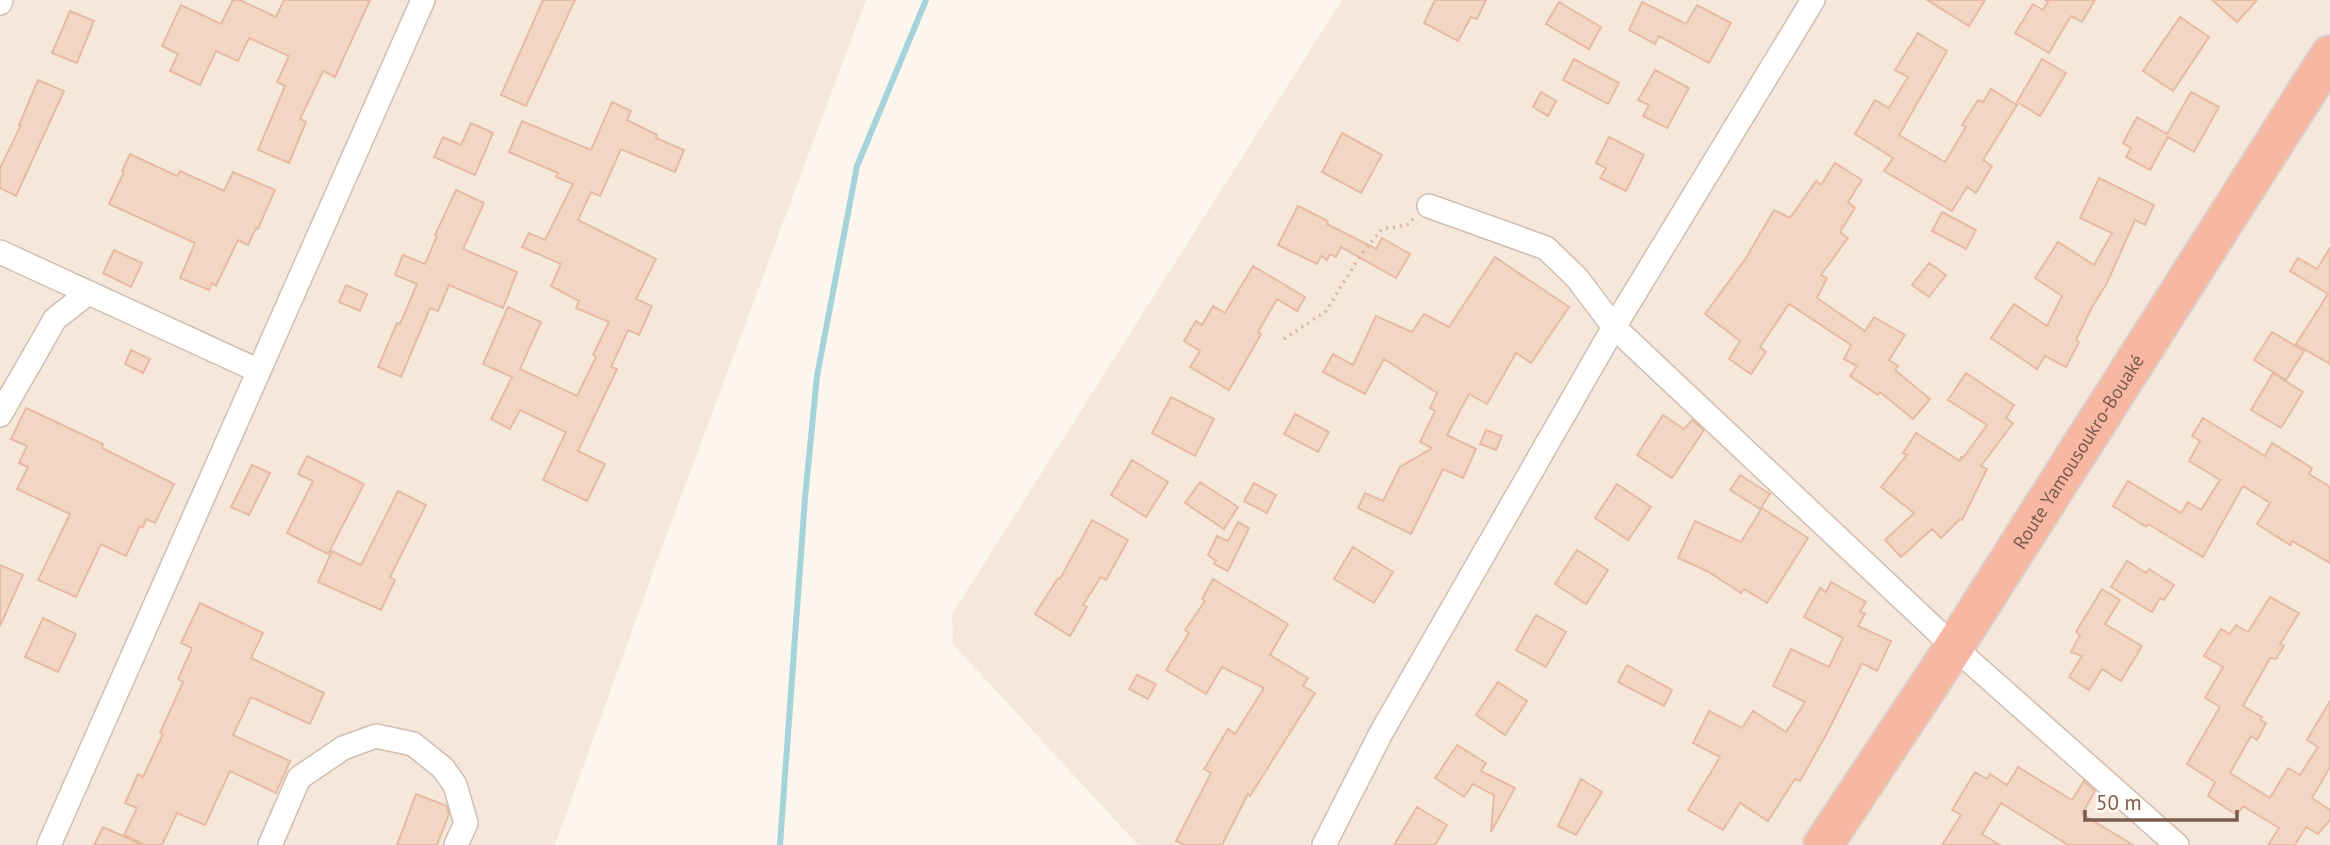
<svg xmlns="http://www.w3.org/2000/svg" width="2330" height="845" font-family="'PT Sans',sans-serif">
  <rect width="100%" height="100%" fill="#fdf6ec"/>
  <!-- residential -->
  <path fill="#f5e8da" d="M0,0H866L661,550L555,845H0Z
    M1342,0H2330V845H1138L953,644L952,614Z"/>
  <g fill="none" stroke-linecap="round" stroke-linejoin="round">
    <!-- stream -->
    <path stroke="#a5d3da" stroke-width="6" d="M780,845L805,498L817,376L857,166L926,0"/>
  </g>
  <!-- building -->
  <path fill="#f3d5c3" stroke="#e6bba3" stroke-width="2" d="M233,0H240L276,17L284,0H370L335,77L323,71L300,119L306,122L289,163L258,150L285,86L277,82L289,56L249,38L238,61L216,51L200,85L170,71L178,54L162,46L181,5L221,24Z
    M543,0H575L526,106L501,95Z
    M1435,0H1486L1477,19L1471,17L1458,41L1424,23Z
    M1927,0H1985L1969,26Z
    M2045,0H2095L2082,22L2071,16L2049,53L2015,33L2033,4L2043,10L2048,2Z
    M2212,0H2257L2237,22Z
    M1559,2L1601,27L1589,49L1546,24Z
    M1642,2L1686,24L1697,5L1731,23L1709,63L1659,36L1655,44L1629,30Z
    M70,11L94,21L77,63L52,53Z
    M2180,17L2209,37L2173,91L2143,71Z
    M1918,33L1947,51L1899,135L1945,162L1966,127L1962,125L1978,100L1983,102L1991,89L2017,105L1983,160L1992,166L1976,193L1967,187L1952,211L1884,171L1893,158L1855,134L1875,100L1889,108L1908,77L1895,70Z
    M1574,59L1619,83L1608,104L1563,80Z
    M2042,59L2066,73L2040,116L2017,102Z
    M1655,70L1689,88L1667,128L1643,116L1649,105L1638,100Z
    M38,80L64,91L16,196L0,188V168L21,125H19Z
    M1541,92L1556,101L1548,116L1533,107Z
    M2191,92L2219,107L2194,152L2168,137L2150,170L2126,157L2131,148L2123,143L2137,117L2167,134Z
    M612,102L631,111L627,120L657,135L656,138L684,150L675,172L621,149L600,196L591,192L578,220L656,259L636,299L652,306L639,335L628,330L611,367L617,369L578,451L605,464L587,501L543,480L566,432L520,410L510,429L491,419L512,377L483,364L508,307L541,322L520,369L577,396L596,357L593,355L609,322L576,308L579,301L551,286L561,264L522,247L529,233L545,240L573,184L556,177L558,173L509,152L522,121L591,150Z
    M471,123L493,133L475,175L434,157L443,137L461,145Z
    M1342,133L1382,155L1361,193L1322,172Z
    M1609,137L1644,155L1626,191L1600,178L1606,168L1596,163Z
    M130,154L177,176L180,171L224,191L233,172L275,190L258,229L256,228L248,245L238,240L216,286L212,283L209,290L180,278L195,243L109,204L124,172L122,171Z
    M1835,163L1862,180L1848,202L1855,208L1840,232L1848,238L1821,275L1827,278L1817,298L1865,331L1874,317L1905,335L1889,360L1898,366L1895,370L1930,399L1913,419L1880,392L1878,395L1850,376L1857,366L1844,359L1851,345L1789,304L1760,347L1766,352L1751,374L1729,359L1740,341L1705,314L1746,258L1774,210L1790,218L1816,181L1821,185Z
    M2099,178L2154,205L2145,225L2135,220L2107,283L2092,307L2076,340L2079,342L2066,367L2045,356L2037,369L1991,338L2014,304L2047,326L2062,296L2035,278L2058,242L2094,265L2112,233L2080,218Z
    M456,190L484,203L463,249L517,272L503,308L449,285L438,311L430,308L401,377L378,367L397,323L400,324L417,284L395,275L403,255L425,264L437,236L435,235Z
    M1298,206L1328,221L1327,224L1376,249L1382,238L1410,254L1396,278L1341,247L1336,257L1330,254L1327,260L1321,256L1317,264L1278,245Z
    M1942,212L1976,230L1966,249L1932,231Z
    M2330,248V364L2296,344L2328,294L2290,271L2298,258L2317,269Z
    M114,250L142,263L131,287L103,273Z
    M1495,257L1569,307L1531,363L1516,353L1487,404L1469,394L1447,435L1476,449L1463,478L1443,469L1411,534L1358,508L1365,493L1383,501L1400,467L1432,448L1420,442L1435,411L1430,408L1437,393L1384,359L1365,394L1323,372L1333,354L1353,365L1376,316L1412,332L1424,314L1449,327Z
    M1929,263L1946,275L1929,297L1912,285Z
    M1253,266L1305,297L1297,311L1277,299L1258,332L1261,334L1229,390L1190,367L1200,351L1184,341L1196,321L1202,325L1213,306L1225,313Z
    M346,285L367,294L360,311L339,302Z
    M2272,332L2304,351L2286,380L2254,360Z
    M131,350L150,359L143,373L125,364Z
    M1966,373L2014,405L2006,418L2013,423L1981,466L1987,469L1962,520L1960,519L1941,538L1932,529L1901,557L1885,540L1914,513L1881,487L1907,455L1903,453L1916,433L1960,461L1961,457L1963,458L1987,425L1948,400Z
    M2273,373L2303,392L2281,428L2251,410Z
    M1171,397L1214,419L1195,456L1152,433Z
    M26,408L103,444L102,448L174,484L155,523L146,519L143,527L140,526L126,556L101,544L76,597L38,580L70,514L17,489L28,467L19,463L27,446L11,439Z
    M1295,414L1329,432L1318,452L1284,434Z
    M1663,415L1684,429L1692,420L1704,430L1672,478L1637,455Z
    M2203,418L2265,456L2272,443L2312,468L2309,474L2330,487V563L2292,541L2290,545L2257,524L2270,503L2243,486L2203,557L2148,524L2146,527L2113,506L2128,481L2181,513L2188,502L2201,510L2220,480L2189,461L2200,441L2192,436Z
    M1486,430L1502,436L1496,450L1480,444Z
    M307,456L364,484L328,554L287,533L313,481L298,474Z
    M1132,460L1168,482L1146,517L1111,495Z
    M252,465L270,473L249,515L231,507Z
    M1740,475L1770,494L1760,509L1730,490Z
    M1200,482L1238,507L1224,529L1185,503Z
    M1254,483L1276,495L1267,513L1244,501Z
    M1617,484L1651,507L1628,540L1595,518Z
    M398,491L426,505L390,577L395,580L381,610L318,582L332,551L361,565Z
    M1762,508L1808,538L1767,603L1744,589L1741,593L1707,571L1678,558L1695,521L1741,542Z
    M1092,520L1128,540L1106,580L1101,577L1083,605L1087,607L1070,636L1035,614L1058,578L1060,579Z
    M1238,522L1249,528L1228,571L1214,564L1216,561L1208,555L1217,536L1228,541Z
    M1353,547L1393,572L1374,603L1334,579Z
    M1577,550L1608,570L1586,604L1555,584Z
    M2127,561L2146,573L2149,569L2174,585L2164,600L2160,598L2152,612L2111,587Z
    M0,565L23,575L0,626Z
    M1213,579L1288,624L1270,655L1308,678L1303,686L1315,693L1250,796L1248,794L1222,845H1185L1176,841L1211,773L1204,769L1228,729L1235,734L1264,688L1222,667L1206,694L1166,670L1189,633L1185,630L1205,601L1202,599Z
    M1831,582L1866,602L1860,612L1865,614L1858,626L1891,641L1877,671L1862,663L1827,733L1800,781L1795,779L1768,821L1740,803L1723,830L1688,810L1720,757L1693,743L1709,711L1742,728L1753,711L1786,732L1805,702L1773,686L1791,649L1829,667L1843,638L1804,617L1820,588L1826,592Z
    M2102,589L2120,600L2105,624L2142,646L2121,681L2102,669L2089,690L2069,677L2082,656L2071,652L2080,635L2076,632Z
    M2270,597L2299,613L2280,644L2284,646L2276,659L2270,658L2243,706L2262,717L2261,720L2266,723L2257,740L2251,736L2230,773L2270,798L2288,768L2300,775L2318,747L2307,740L2330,701V767L2312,798L2330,810V820L2318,834L2306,827L2295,845H2268L2279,828L2243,806L2237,815L2208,796L2215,782L2187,764L2220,707L2205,698L2223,667L2204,656L2221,629L2230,634L2236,625L2248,632Z
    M200,603L263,633L251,658L324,693L310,724L251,697L233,735L290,761L276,793L230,771L205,825L177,813L162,845H145L124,835L137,808L125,803L138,774L143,777L163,734L160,733L183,682L178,679L192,648L181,643Z
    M1536,615L1566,632L1546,667L1516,650Z
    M43,618L76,634L58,672L25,657Z
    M1627,665L1672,690L1664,706L1618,682Z
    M1137,675L1156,684L1148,699L1129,689Z
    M1498,682L1527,701L1505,735L1476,715Z
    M1457,745L1486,763L1481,771L1515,788L1491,832L1494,795L1473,784L1464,797L1435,778Z
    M2018,767L2072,800L2084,781L2095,791L2082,814L2133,845H2068L2001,803L1982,834L2000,845H1942L1961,815L1952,810L1975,772L1987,779L1990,774L2007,785Z
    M1581,779L1602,792L1576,835L1558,826Z
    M416,794L447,806L449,814L437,845H397Z
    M1417,807L1447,825L1435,845H1394Z
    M103,827L142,845H94Z"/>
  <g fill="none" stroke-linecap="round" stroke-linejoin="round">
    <!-- street casing -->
    <g stroke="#d1beb0" stroke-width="26">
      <path id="street" d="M0,3L1,0
        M1429,206L1546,248L1577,278L1614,327L1954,647L2177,845
        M0,252L259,371
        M0,415L55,319L88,293
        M49,845L423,0
        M270,845L299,778L343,748L376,736L413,744L443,768L455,785L466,823L456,845
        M1324,845L1381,733L1614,327L1813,0"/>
    </g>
    <!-- highway casing -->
    <g stroke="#dad1cd" stroke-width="42">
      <g id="highway">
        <path id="s1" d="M1823,845L1954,647L2330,55"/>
      </g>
    </g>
    <!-- path -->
    <path stroke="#d9b8a5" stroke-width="3.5" stroke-dasharray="2 5" stroke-linecap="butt" d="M1284,339L1326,311L1360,256L1382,229L1407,225L1413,219"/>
    <!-- street -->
    <use href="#street" stroke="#fff" stroke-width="23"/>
    <!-- highway -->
    <use href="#highway" stroke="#f7b7a3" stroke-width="38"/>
  </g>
  <g text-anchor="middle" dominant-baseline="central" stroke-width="6" stroke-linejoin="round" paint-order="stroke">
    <!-- street labels -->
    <g font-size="19" fill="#7a5c4d" stroke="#fffaf3">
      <text stroke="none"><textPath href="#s1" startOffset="469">Route Yamousoukro-Bouaké</textPath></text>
    </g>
  </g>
  <!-- scale -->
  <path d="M2085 810v10h152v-10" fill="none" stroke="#7a5c4d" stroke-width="3.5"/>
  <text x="2096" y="810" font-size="21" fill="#7a5c4d" stroke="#fffaf3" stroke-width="5" paint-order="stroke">50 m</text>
</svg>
